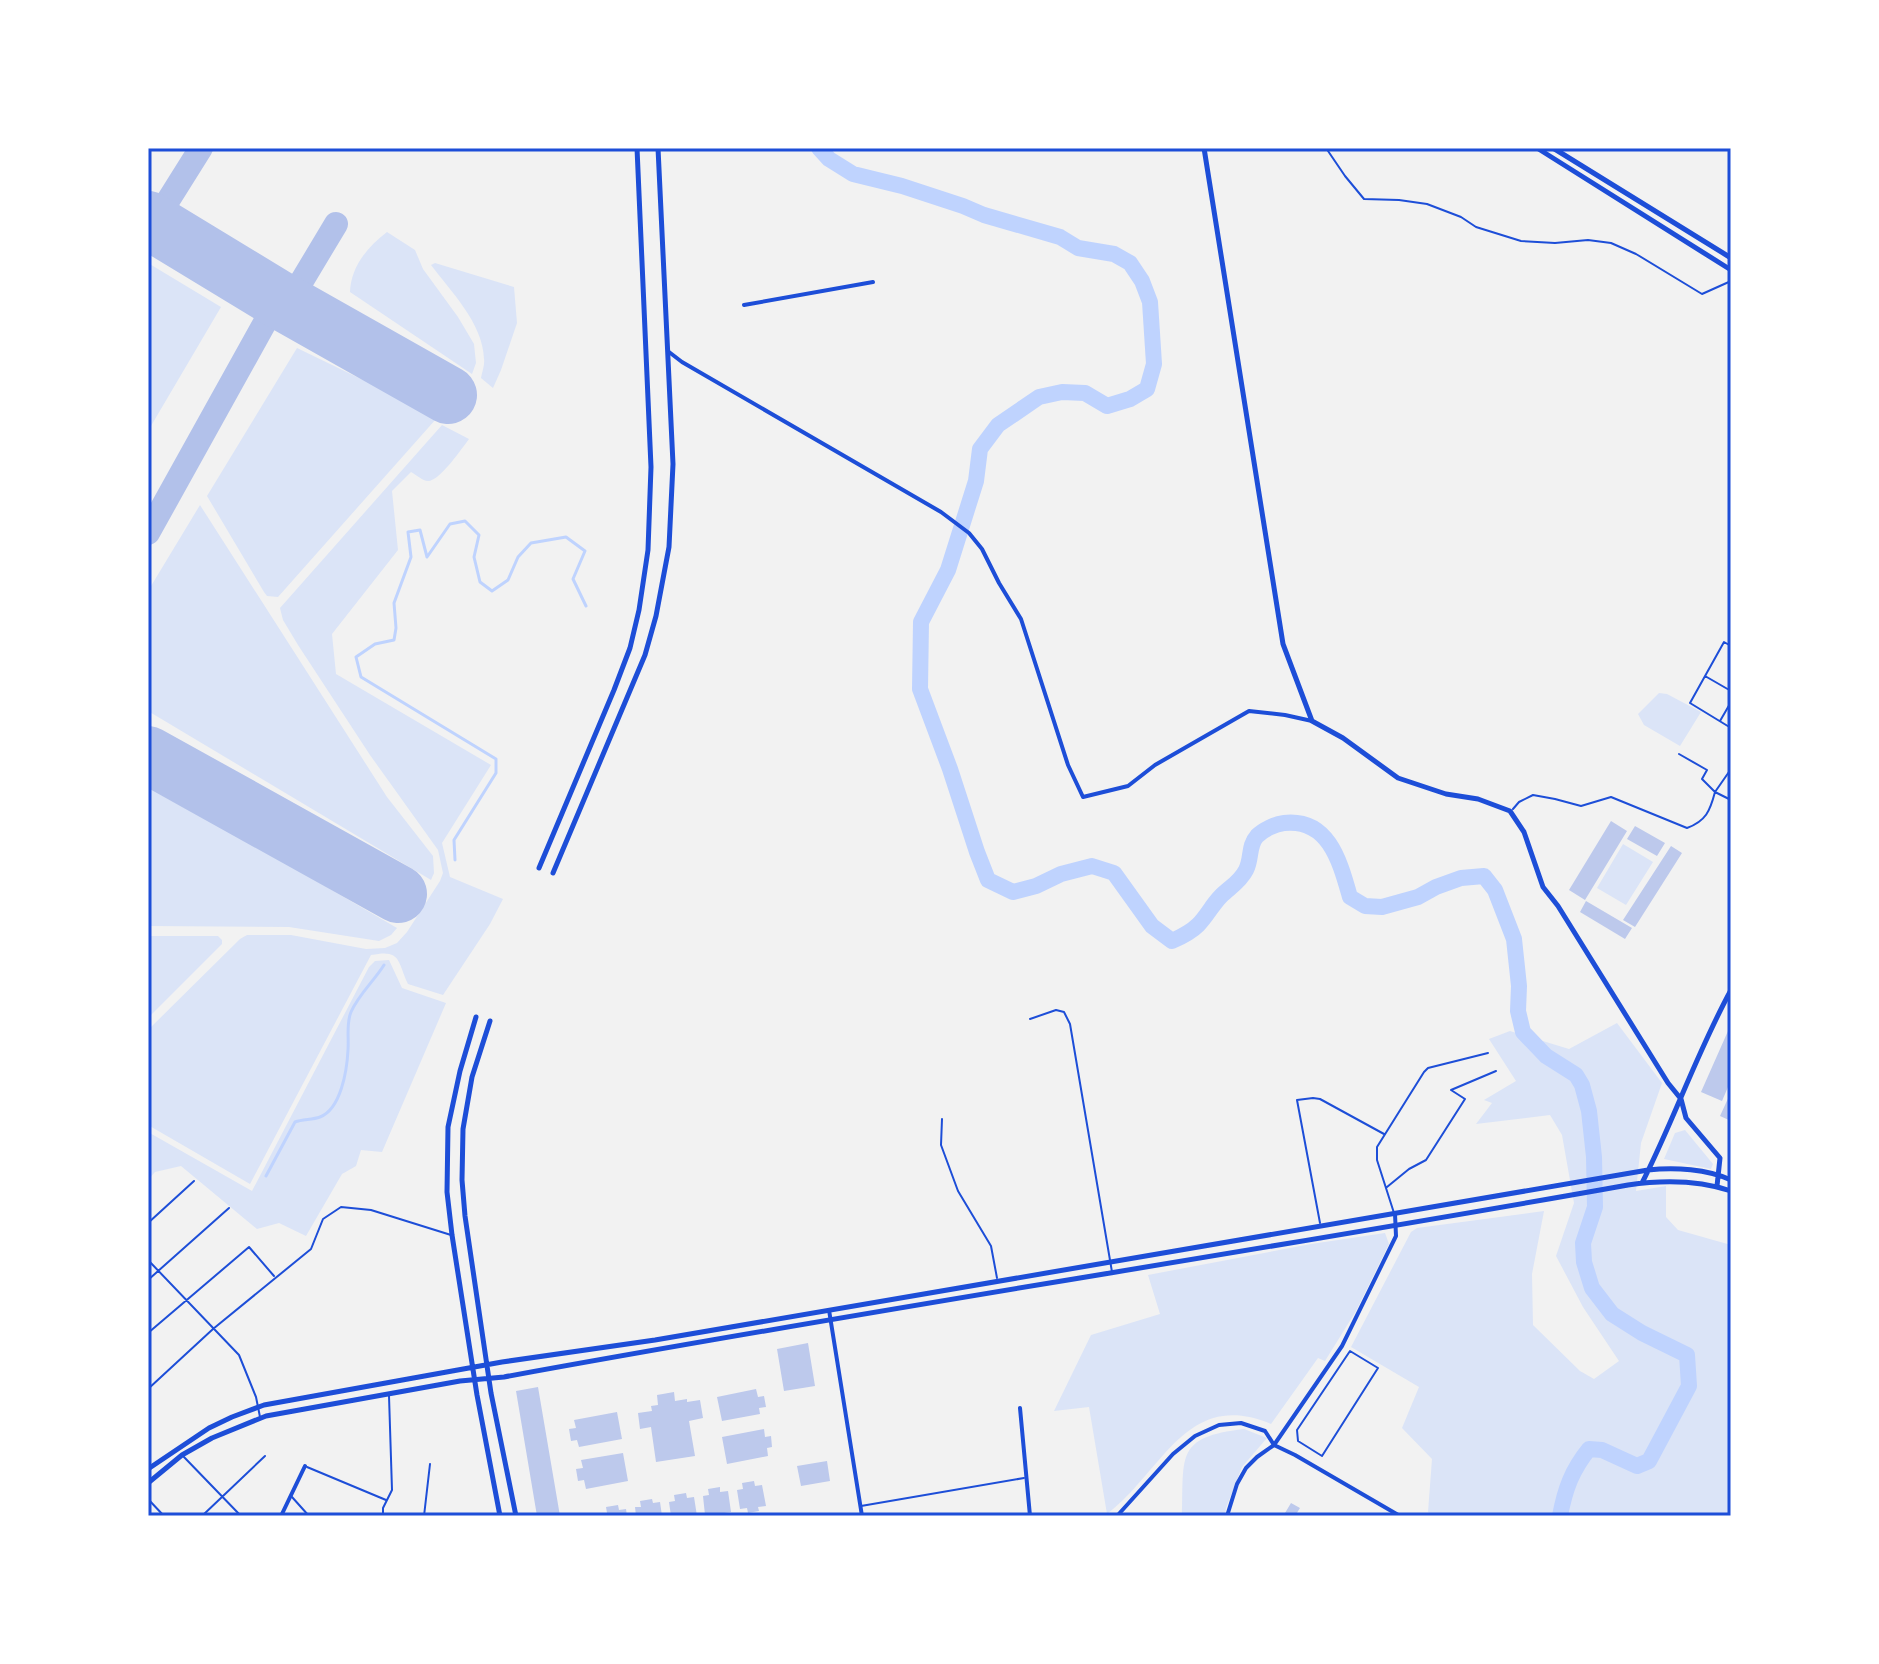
<svg xmlns="http://www.w3.org/2000/svg" width="1879" height="1664" font-family="Lora,serif">
  <rect width="100%" height="100%" fill="#f2f2f2"/>
  <!-- green -->
  <path fill="#dbe4f7" d="M387,232L415,250L423,269L458,317L474,344L476,363L472,374L350,292C351,267 367,247 387,232Z
    M148,263L221,307L148,431Z
    M435,263L514,287L517,323L501,370L493,388L481,378C482,372 485,365 484,359C483,323 451,292 431,265Z
    M297,348L392,394L436,419L278,597L267,596L264,592L207,496Z
    M442,425L469,439C462,448 440,481 428,481C423,481 415,474 411,472L392,491L398,550L332,634L336,674L491,765L442,843L450,877L503,899L490,924L443,995L408,984C397,960 401,949 371,955L250,1184L148,1125V1030L240,939L247,935H291L366,949L385,948L397,943L407,932L440,881L443,873L438,850L370,755L298,645L283,620L280,608Z
    M200,505L387,797L433,856L434,873L431,880L148,711V591Z
    M1659,693L1667,694L1701,712L1680,746L1644,725L1638,714Z
    M148,788L275,857L397,928L391,935L379,941L289,927L148,926Z
    M1623,844L1653,862L1626,905L1597,888Z
    M148,936H218L222,940V944L148,1018Z
    M389,960L402,988L446,1003L382,1152L361,1150L356,1166L342,1174L306,1236L279,1223L257,1229L181,1166L155,1172L148,1180V1132L252,1191L369,967L375,961Z
    M1617,1023L1662,1083L1641,1143L1636,1191L1666,1186V1217L1678,1230L1731,1245V1516H1433L1428,1512L1432,1459L1402,1428L1419,1387L1351,1347L1411,1232L1417,1228L1544,1211L1532,1274L1533,1325L1580,1371L1594,1379L1619,1361L1583,1307L1556,1256L1574,1203L1562,1135L1550,1115L1476,1124L1492,1103L1484,1100L1516,1081L1489,1039L1510,1031L1569,1049Z
    M1685,1130L1713,1164L1711,1169L1664,1159L1675,1133Z
    M1385,1233L1389,1244L1356,1311L1325,1361L1318,1358L1271,1424C1186,1388 1162,1473 1107,1514L1089,1407L1054,1411L1091,1335L1160,1314L1148,1275L1311,1244Z
    M1244,1429L1267,1438L1242,1467L1226,1508L1225,1516H1182C1184,1456 1175,1437 1244,1429Z"/>
  <g fill="none" stroke-linecap="round" stroke-linejoin="round">
    <!-- stream -->
    <path stroke="#bfd3fe" stroke-width="3" d="M455,860L454,840L496,773V759L361,677L356,657L375,644L394,640L396,628L394,603L411,557L408,532L420,530L427,557L450,524L465,521L479,535L474,557L480,582L492,591L508,580L518,557L531,543L566,537L585,551L573,579L586,606
      M266,1176L295,1122C303,1119 312,1120 320,1117C341,1109 347,1070 348,1050C349,1037 346,1024 351,1012C359,994 374,981 384,965"/>
    <!-- river -->
    <path stroke="#bfd3fe" stroke-width="16" d="M819,148L829,159L853,174L902,186L963,206L984,215L1060,237L1078,248L1114,254L1130,263L1142,281L1150,302L1154,364L1147,389L1130,399L1107,406L1085,393L1062,392L1039,397L998,425L980,449L976,481L948,570L921,622L920,689L950,769L977,852L988,880L1013,892L1036,886L1061,874L1092,866L1114,873L1152,926L1172,941C1181,937 1191,932 1198,925C1207,916 1212,905 1221,896C1230,887 1240,882 1246,870C1252,859 1248,846 1257,836C1263,830 1275,824 1284,823C1329,818 1340,862 1350,897L1365,906L1382,907L1418,897L1436,887L1461,878L1484,876L1495,890L1514,939L1519,986L1518,1011L1523,1032L1546,1056L1576,1075L1582,1085L1589,1111L1594,1157L1595,1207L1583,1243L1584,1262L1592,1288L1612,1314L1642,1333L1687,1355L1689,1386L1649,1461L1637,1466L1602,1450L1589,1449C1572,1470 1565,1489 1560,1516"/>
    <!-- taxiway -->
    <path stroke="#b2c1ea" stroke-width="24" d="M154,223L201,148
      M288,304L336,224
      M148,533L278,299"/>
    <!-- runway -->
    <path stroke="#b2c1ea" stroke-width="58" d="M148,220L278,299L448,395
      M148,755L398,894"/>
  </g>
  <!-- building -->
  <path fill="#bdc9ec" d="M1611,821L1627,831L1585,900L1569,890Z
    M1635,826L1665,843L1657,856L1627,839Z
    M1671,846L1682,853L1635,927L1623,920Z
    M1586,901L1632,928L1625,939L1580,912Z
    M1728,1031L1731,1032V1080L1722,1101L1701,1092Z
    M1731,1092V1121L1720,1116Z
    M808,1343L815,1386L784,1391L777,1349Z
    M538,1387L560,1516H537L516,1391Z
    M756,1389L758,1397L764,1396L766,1407L759,1408L760,1414L722,1421L717,1397Z
    M674,1392L675,1401L687,1399V1402L700,1400L703,1418L689,1421L695,1456L656,1462L651,1427L640,1429L638,1413L652,1411L651,1406L658,1405L657,1395Z
    M617,1412L622,1439L579,1447L577,1440L571,1441L569,1429L576,1428L574,1420Z
    M764,1429L765,1437L771,1436L772,1447L767,1448L768,1456L727,1464L722,1437Z
    M623,1453L628,1481L586,1489L584,1480L578,1481L576,1469L583,1468L581,1460Z
    M827,1461L830,1481L801,1486L797,1466Z
    M754,1481L755,1486L762,1485L766,1506L758,1507L759,1511L748,1513L747,1508L740,1509L737,1490L743,1489L742,1483Z
    M720,1487V1492L728,1491L731,1512L724,1513V1516H713V1514L705,1515L703,1496L709,1495L708,1489Z
    M686,1493L687,1498L694,1497L697,1516H671L669,1502L675,1501L674,1495Z
    M652,1499L653,1503L660,1502L662,1516H636L635,1507H641L640,1501Z
    M1291,1503L1300,1508L1295,1516L1285,1513Z
    M618,1505L619,1510L626,1509L627,1516H599V1514L607,1513L606,1507Z"/>
  <g fill="none" stroke-linecap="round" stroke-linejoin="round">
    <!-- path -->
    <path stroke="#1d4ed8" stroke-width="2" d="M1326,148L1345,176L1364,199L1399,200L1427,204L1461,217L1476,227L1521,241L1555,243L1588,240L1611,243L1636,254L1702,294L1731,281"/>
    <!-- service -->
    <path stroke="#1d4ed8" stroke-width="2" d="M1731,646L1724,642L1690,703L1731,728
      M1705,676L1731,691
      M1720,721L1731,702
      M1679,754L1707,770L1702,779L1715,792L1731,769
      M1513,809L1519,802L1533,795L1555,799L1581,806L1611,797L1687,828C1706,821 1710,811 1715,792L1731,800
      M1030,1019L1056,1010L1064,1012L1070,1024L1112,1272
      M942,1119L941,1145L958,1191L991,1246L997,1278
      M1387,1187L1409,1169L1426,1160L1465,1099L1451,1090L1496,1071
      M1394,1213L1377,1160V1147L1424,1072L1428,1068L1488,1053
      M148,1223L194,1181
      M1320,1223L1297,1100L1313,1098L1320,1099L1384,1134
      M148,1260L239,1355L256,1397L260,1417
      M148,1280L229,1208
      M148,1333L249,1247L274,1276
      M1350,1351L1378,1368L1322,1456L1298,1441L1297,1430Z
      M148,1389L213,1329L311,1249L323,1219L341,1207L371,1210L451,1235
      M183,1456L241,1516
      M307,1467L386,1500
      M292,1497L309,1516
      M148,1499L164,1516
      M861,1506L1024,1478
      M202,1516L265,1456
      M383,1516V1508L392,1490L389,1396
      M424,1516L430,1464"/>
    <!-- minor -->
    <path stroke="#1d4ed8" stroke-width="4" d="M744,305L873,282
      M669,352L682,362L941,512L969,533L982,549L999,583L1021,619L1068,765L1083,797L1128,786L1155,765L1249,711L1285,715L1312,721
      M829,1310L862,1516
      M1020,1408L1030,1516
      M281,1516L305,1466
      M1117,1516L1173,1454L1195,1436L1219,1425L1241,1423L1265,1431L1274,1445L1295,1455L1400,1516
      M1227,1516L1237,1484L1246,1468L1257,1457L1274,1445L1342,1346L1396,1236L1395,1214"/>
    <!-- tertiary -->
    <path stroke="#1d4ed8" stroke-width="5" d="M1204,148L1283,644L1312,721L1343,738L1398,778L1446,794L1478,799L1510,811L1524,832L1543,887L1558,906L1668,1083L1681,1099L1686,1118L1720,1158L1717,1186
      M1537,148L1731,270
      M1553,148L1731,258
      M539,868L614,690L630,648L639,610L648,550L651,467L637,148
      M553,873L645,655L656,616L669,547L673,464L658,148
      M476,1017L460,1071L448,1127L447,1192L452,1235L477,1395L500,1516
      M490,1021L472,1077L463,1129L462,1180L465,1216L491,1393L516,1516
      M1642,1183C1674,1120 1697,1052 1731,990
      M148,1469L209,1428L232,1417L264,1405L502,1362L655,1340L1648,1170C1675,1167 1707,1169 1731,1180
      M148,1483L182,1455L212,1438L266,1416L460,1381L504,1377C878,1308 1254,1252 1628,1185C1662,1180 1698,1180 1731,1191"/>
  </g>
  <!-- border -->
  <rect width="1879" height="1664" fill="none" stroke="#ffffff" stroke-width="300"/>
  <rect x="150" y="150" width="1579" height="1364" fill="none" stroke="#1d4ed8" stroke-width="3"/>
</svg>
